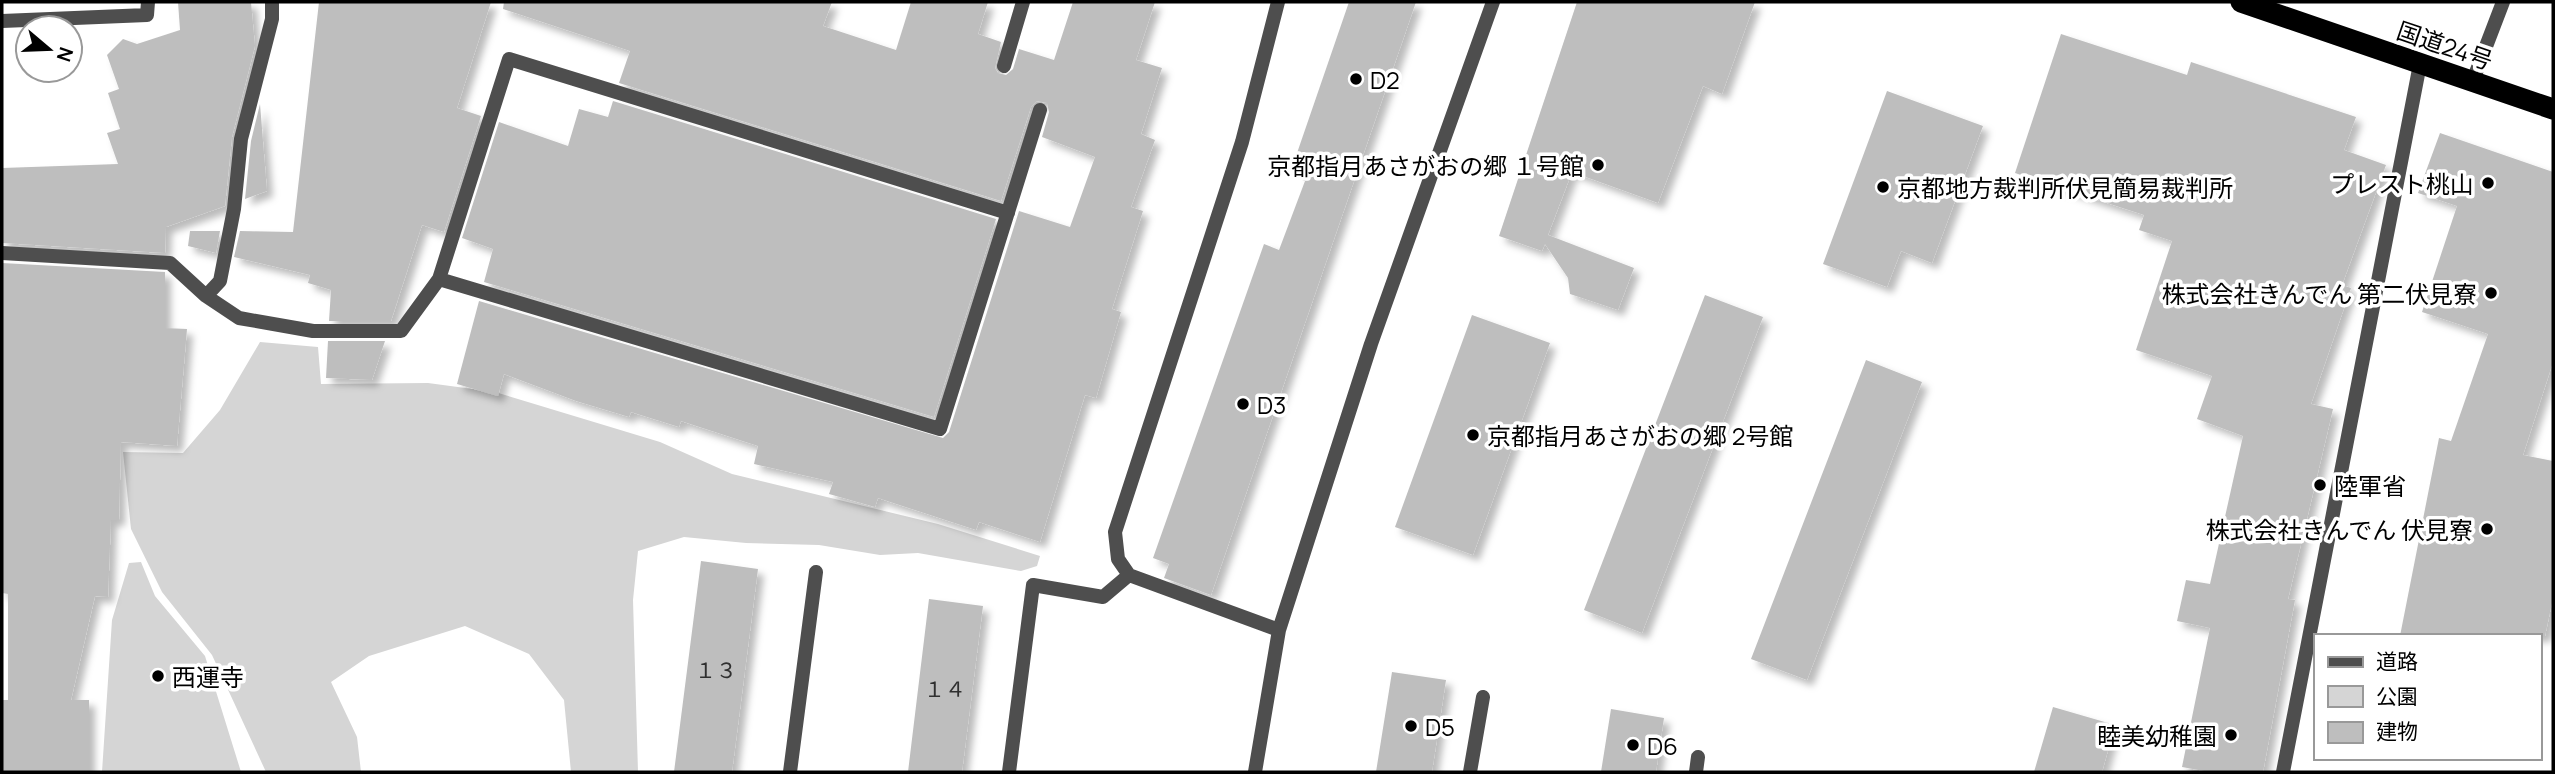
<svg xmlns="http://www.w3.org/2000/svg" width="2555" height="774" font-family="Manrope,'Noto Sans JP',sans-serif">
  <defs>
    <filter id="shadow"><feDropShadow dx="6" dy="6" stdDeviation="3.5" flood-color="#0004"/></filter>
  </defs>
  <rect width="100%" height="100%" fill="#fff"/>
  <!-- green -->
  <path fill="#d5d5d5" d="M260,342L318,347L321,384L428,383L495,392L660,442L732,474L938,524L1040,556L1037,566L1021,571L918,553L880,555L819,545L746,543L684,537L638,551L633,600L638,772H571L564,700L529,654L465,626L369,656L331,682L357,737L361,772H266L212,655L162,592L131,529L123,452L183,453L220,410Z
    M141,562L155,596L205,656L241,772H102L112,620L129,563Z"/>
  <!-- building -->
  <path fill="#bebebe" filter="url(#shadow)" d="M178,2H251L255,46L232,137L225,206L166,227L165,253L2,243V168L118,164L107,133L120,129L108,93L119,89L107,55L123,39L137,44L180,30Z
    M319,2H491L457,108L481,116L444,232L422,225L391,321H329L331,290L308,283L310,275L234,257L240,231L293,232Z
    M504,2H832L823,26L896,50L911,2H988L978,34L1001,42L995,68L998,73L1006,75L1013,69L1019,49L1054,60L1073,2H1155L1136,60L1162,68L1141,134L1155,140L1131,207L1143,211L1112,309L1121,312L1096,398L1085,395L1040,542L979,522L976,530L878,498L875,507L829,494L833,482L754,464L758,446L681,421L679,427L631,412L629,417L576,401L504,374L498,396L457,384L479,301L943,438L949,432L1019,211L1070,227L1095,157L1042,137L1049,112L1047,103L1037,101L1031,107L1001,201L619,83L630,51L503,9Z
    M1349,2H1416L1211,595L1164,578L1169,564L1153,558L1264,244L1279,250L1305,181L1302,180L1309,161L1296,156Z
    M1577,2H1755L1722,94L1703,86L1658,203L1572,172L1548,235L1634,268L1618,310L1570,294L1568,278L1545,244L1542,251L1499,236Z
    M2061,34L2187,75L2191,62L2356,117L2344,150L2386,165L2342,285L2351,288L2311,404L2333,409L2288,599L2295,600L2263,772H2210L2182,767L2210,628L2177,621L2186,580L2210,584L2243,436L2197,419L2212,376L2136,350L2172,241L2139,230L2144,215L2015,173Z
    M1887,91L1983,126L1932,263L1901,251L1887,287L1823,264Z
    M613,101L996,219L934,417L484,282L493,249L462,238L499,122L568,146L579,109L608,117Z
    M260,104L267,191L245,199L251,141Z
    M2440,133L2553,172V362L2523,455L2553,461V598L2545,636H2400L2439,438L2451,441L2488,334L2422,312L2457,206L2418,193Z
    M190,231H220L216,253L188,246Z
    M2,263L165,272V328L187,329L177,446L121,442L119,520H111L108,597L95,596L71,700H89V772H3V700H8V594L2,593Z
    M1705,295L1763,317L1642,633L1584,610Z
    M1472,315L1550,343L1473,555L1395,527Z
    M328,341H385L372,380L326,378Z
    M1866,360L1922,382L1807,680L1751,659Z
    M701,561L758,569L732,772H674Z
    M929,599L983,606L962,772H908Z
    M1392,672L1446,680L1432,772H1376Z
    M2053,707L2115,725L2102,772H2034Z
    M1611,709L1664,718L1656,772H1601Z"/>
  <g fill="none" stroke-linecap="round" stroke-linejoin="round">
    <!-- lane -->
    <path stroke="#4e4e4e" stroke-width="14" d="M1278,2L1242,142L1115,532L1118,559L1129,575L1279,630
      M790,772L816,572
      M1009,772L1033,585L1103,597L1129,575
      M1255,772L1279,630L1371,344L1493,2
      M1470,772L1483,697
      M1696,772L1698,757"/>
    <!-- street -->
    <path stroke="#4e4e4e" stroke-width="14" d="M2,21L147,15L148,2
      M1004,66L1023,2
      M2472,83L2503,2
      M2,253L170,263L206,296L239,318L313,331H401L439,279L509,59L1008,213
      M439,279L940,429L1040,110
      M206,296L220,281L234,209L241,139L272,19V2
      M2283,772L2420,64"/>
    <!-- highway -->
    <path stroke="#000" stroke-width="21" d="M2241,2L2553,109"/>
  </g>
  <!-- markers -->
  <g fill="#000" stroke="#fff" stroke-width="2.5">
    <circle cx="1356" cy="79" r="7"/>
    <circle cx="1598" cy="165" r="7"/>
    <circle cx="2488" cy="183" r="7"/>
    <circle cx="1883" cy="187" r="7"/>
    <circle cx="2491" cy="293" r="7"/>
    <circle cx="1243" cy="404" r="7"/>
    <circle cx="1473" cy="435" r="7"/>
    <circle cx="2320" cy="485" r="7"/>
    <circle cx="2487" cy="529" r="7"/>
    <circle cx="158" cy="676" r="7"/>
    <circle cx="1411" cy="726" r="7"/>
    <circle cx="2231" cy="735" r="7"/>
    <circle cx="1633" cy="745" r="7"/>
  </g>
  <g text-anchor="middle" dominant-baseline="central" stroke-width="7" stroke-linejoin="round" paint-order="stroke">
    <!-- number labels -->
    <g font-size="21" fill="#303030">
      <text x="716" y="670">１３</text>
      <text x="945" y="689">１４</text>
    </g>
    <!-- street labels -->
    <g font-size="24" fill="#000" stroke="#fff">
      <text transform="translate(2445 45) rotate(19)">国道24号</text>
    </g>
    <!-- poi labels -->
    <g font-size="24" fill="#000" stroke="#fff" text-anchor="start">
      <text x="1370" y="79">D2</text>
      <text x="1584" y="165" text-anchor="end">京都指月あさがおの郷 １号館</text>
      <text x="2474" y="183" text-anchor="end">プレスト桃山</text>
      <text x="1897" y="187">京都地方裁判所伏見簡易裁判所</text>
      <text x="2477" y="293" text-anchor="end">株式会社きんでん 第二伏見寮</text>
      <text x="1257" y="404">D3</text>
      <text x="1487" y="435">京都指月あさがおの郷 2号館</text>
      <text x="2334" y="485">陸軍省</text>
      <text x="2473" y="529" text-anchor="end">株式会社きんでん 伏見寮</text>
      <text x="172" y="676">西運寺</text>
      <text x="1425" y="726">D5</text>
      <text x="2217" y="735" text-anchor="end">睦美幼稚園</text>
      <text x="1647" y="745">D6</text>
    </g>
  </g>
  <!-- border -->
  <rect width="2555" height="774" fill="none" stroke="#000000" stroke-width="7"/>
  <!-- legend -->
  <rect x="2314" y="634" width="228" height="126" fill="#ffffff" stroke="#999999" stroke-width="2"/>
  <rect x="2328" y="657" width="35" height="10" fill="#4e4e4e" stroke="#999999" stroke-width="2"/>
  <text x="2376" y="669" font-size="21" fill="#000000">道路</text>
  <rect x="2328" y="686" width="35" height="21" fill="#d5d5d5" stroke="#999999" stroke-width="2"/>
  <text x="2376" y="704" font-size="21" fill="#000000">公園</text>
  <rect x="2328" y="722" width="35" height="21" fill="#bebebe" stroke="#999999" stroke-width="2"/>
  <text x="2376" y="739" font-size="21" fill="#000000">建物</text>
  <!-- north arrow -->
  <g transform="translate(49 49) rotate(109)"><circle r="33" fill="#ffffff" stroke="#999999" stroke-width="2"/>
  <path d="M0-5L12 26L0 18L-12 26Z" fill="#000000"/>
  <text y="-10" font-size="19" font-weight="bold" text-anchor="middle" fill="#000000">N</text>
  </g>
</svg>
